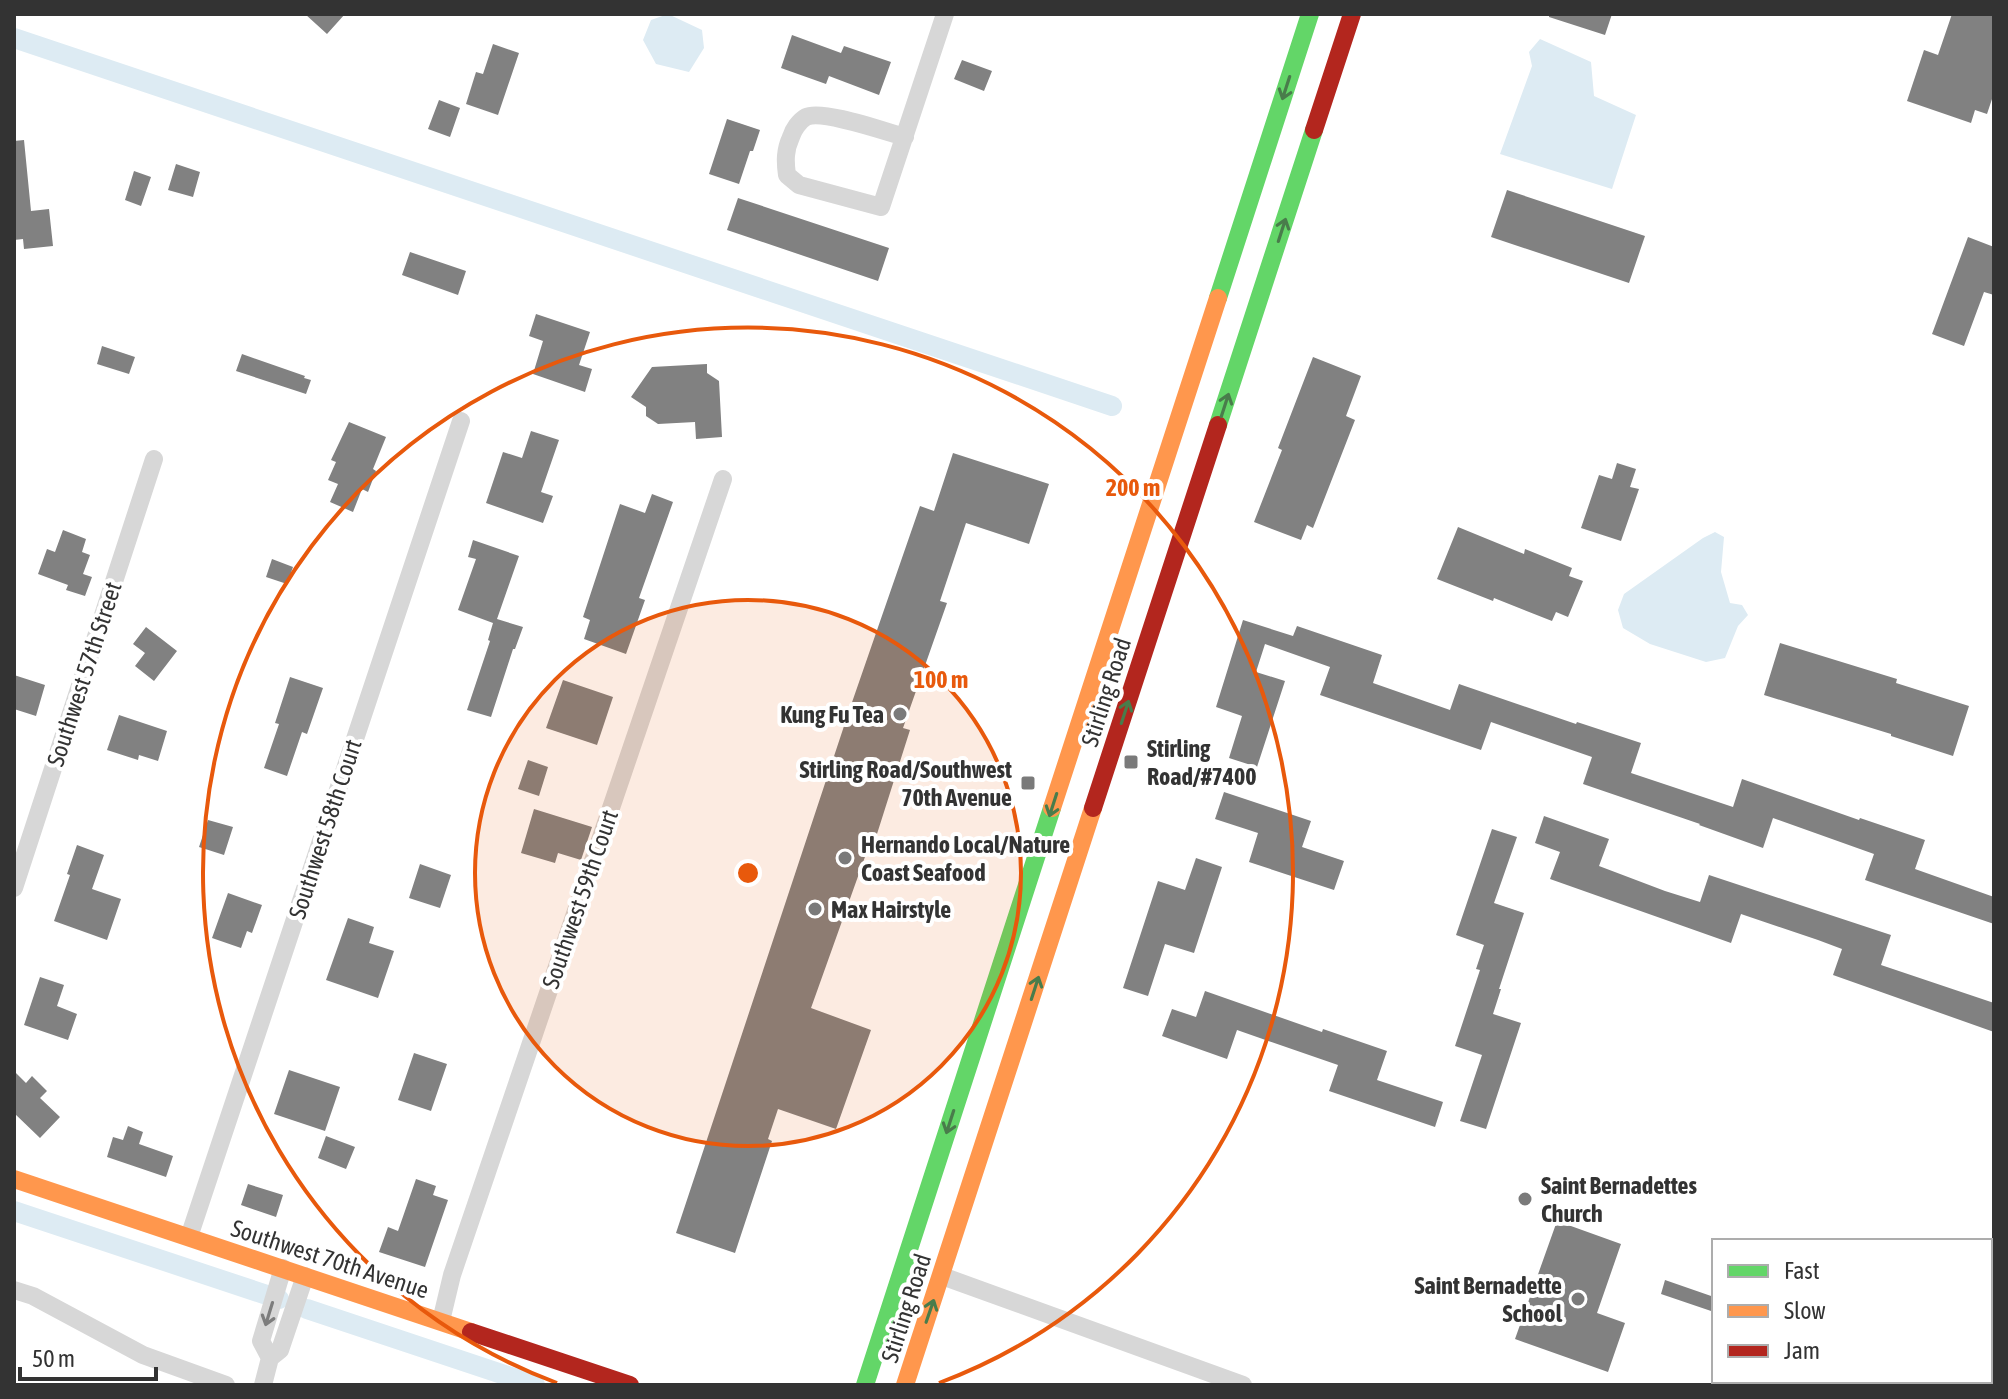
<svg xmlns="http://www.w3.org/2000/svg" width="2008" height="1399" font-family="'Asap Condensed',sans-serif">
  <rect width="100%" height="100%" fill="#fff"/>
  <!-- water -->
  <path fill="#ddebf3" d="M668,14L702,30L704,48L689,72L656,64L643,40L651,20Z
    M1540,39L1591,62L1594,96L1636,115L1612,189L1500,154L1532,66L1529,52Z
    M1715,532L1724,537L1721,572L1730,603L1742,605L1748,615L1738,626L1725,658L1706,662L1650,644L1623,628L1618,610L1624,594L1703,538Z"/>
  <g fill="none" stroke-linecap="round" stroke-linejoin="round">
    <!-- canal -->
    <path stroke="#ddebf3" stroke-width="20" d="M14,38L1112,406
      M14,1211L279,1299
      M307,1309L535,1385"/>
  </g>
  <!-- building -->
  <path fill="#818181" d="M305,14H345L327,34Z
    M1549,14H1612L1605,35L1549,17Z
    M1952,14H1994V93L1987,114L1975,110L1971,123L1907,101L1924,50L1938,55Z
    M792,35L841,53L844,46L891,62L879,95L829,76L826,84L781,68Z
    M493,44L519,53L498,115L466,104L476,72L483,74Z
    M962,60L992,71L984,91L954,79Z
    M439,100L460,108L450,137L428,129Z
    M727,119L760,130L753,151H750L739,184L709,174Z
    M24,140L31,211L49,209L53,246L24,249L23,239L14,240V141Z
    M176,164L200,172L193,197L168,190Z
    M134,171L151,177L141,206L125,200Z
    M1507,190L1645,236L1629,283L1491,237Z
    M738,198L889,248L878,281L727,230Z
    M1968,237L1994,247V295L1984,292L1964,346L1932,334Z
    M410,252L466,271L458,295L402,275Z
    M536,314L590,332L579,365L592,369L585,392L533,374L543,341L529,336Z
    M102,346L135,357L129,374L97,364Z
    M242,354L305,376L304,378L311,380L306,394L236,371Z
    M1313,357L1361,376L1346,416L1355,420L1313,528L1307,525L1301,540L1254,522L1282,450L1278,448Z
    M707,364V373L719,381L722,437L696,439L695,422L658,424L646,416V407L631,397L652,367Z
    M349,422L386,437L373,469L376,471L368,492L362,489L353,512L330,502L338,484L328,480L336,462L331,460Z
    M531,431L559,440L541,492L553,496L543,523L486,503L503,452L522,458Z
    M953,453L1049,484L1029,544L966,523L940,601L947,603L903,728L910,730L870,856L866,854L811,1008L871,1030L836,1129L778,1109L768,1139L772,1141L735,1253L676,1233L849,711L920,506L934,511Z
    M1617,463L1636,469L1630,487L1639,489L1621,541L1581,528L1599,475L1612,479Z
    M652,494L673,502L639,598L645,600L626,654L584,639L590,620L583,617L620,504L645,513Z
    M1458,527L1524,554L1525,549L1572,568L1569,576L1583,581L1568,617L1556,612L1552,621L1494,598L1493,601L1437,579Z
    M63,530L86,539L82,552L90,555L83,574L92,577L85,596L66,590L68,585L38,574L47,549L55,552Z
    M473,540L519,556L497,619L523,627L515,649H513L491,717L467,710L490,641L488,640L493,623L458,610L476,559L468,557Z
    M272,559L293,567L287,584L266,577Z
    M1243,620L1293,636L1297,626L1382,655L1373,683L1450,710L1459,684L1576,724L1577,722L1641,743L1631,773L1733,807L1742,779L1859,820L1860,818L1925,840L1915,869L1994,897V924L1865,880L1874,854L1773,818L1763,848L1699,825L1700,824L1583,784L1592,757L1491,722L1481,750L1320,695L1330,667L1265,644L1256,672L1285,681L1257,767L1229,758L1242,716L1216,707Z
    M146,627L177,651L154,681L135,666L145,653L133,644Z
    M1780,643L1897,679L1896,683L1969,706L1953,756L1891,736V734L1764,695Z
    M14,675L45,685L36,716L14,709Z
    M290,677L323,688L307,734L302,732L287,776L264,768L279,724L275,723Z
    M563,680L613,697L597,745L546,728Z
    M119,715L167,731L158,761L139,755L138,760L107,750Z
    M528,760L548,767L539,796L518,789Z
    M1224,792L1311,821L1302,847L1344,861L1334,890L1249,862L1258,833L1215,819Z
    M534,809L592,827L581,860L558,853L555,863L521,853Z
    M1544,816L1609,839L1599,866L1665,891L1700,902L1709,875L1891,935L1881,965L1994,1003V1032L1833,975L1842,949L1818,940L1741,914L1731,943L1550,879L1560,852L1535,843Z
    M208,820L233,827L224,855L199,847Z
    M1492,829L1517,837L1494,903L1524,913L1499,989H1501L1493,1014L1521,1023L1486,1129L1460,1121L1482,1055L1455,1046L1480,970L1476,969L1484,945L1456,935Z
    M77,845L104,855L92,889L121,899L107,940L54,921L70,875L67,874Z
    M1196,858L1222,867L1194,953L1165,944L1148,996L1123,988L1158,881L1185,890Z
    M420,864L451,875L440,908L409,898Z
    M228,893L262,905L252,933L247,931L241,948L212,938Z
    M348,918L374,927L369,943L394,951L378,998L326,980Z
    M40,977L64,985L57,1006L77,1014L68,1040L24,1025Z
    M1205,991L1322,1032L1323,1029L1387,1051L1377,1080L1443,1102L1435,1127L1329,1091L1338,1065L1237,1030L1227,1059L1162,1036L1172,1009L1196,1017Z
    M414,1053L447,1064L431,1111L398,1100Z
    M289,1070L340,1087L325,1131L274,1114Z
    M14,1071L26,1083L32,1076L47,1091L40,1098L60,1117L40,1138L14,1113Z
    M128,1126L143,1132L139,1144L173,1156L166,1177L107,1157L113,1137L123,1140Z
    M326,1136L355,1147L346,1169L318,1158Z
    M416,1179L436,1186L433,1195L448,1200L425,1267L379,1252L388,1227L398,1231Z
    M248,1184L283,1195L276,1217L241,1205Z
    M1557,1221L1621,1244L1597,1313L1625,1323L1608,1372L1515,1339Z
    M1665,1280L1714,1297V1312L1661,1294Z"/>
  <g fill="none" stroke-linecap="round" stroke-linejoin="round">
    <!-- street -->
    <path stroke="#d7d7d7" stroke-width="18" d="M905,137C886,132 822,109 806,117C799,121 793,130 791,137C785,150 785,161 787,175L799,185L881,207L945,14
      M14,888L154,459
      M189,1237L461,421
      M942,1276L1243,1385
      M14,1290L33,1296L143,1355L226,1385
      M441,1321L452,1275L723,479
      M270,1358L261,1341L283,1268
      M263,1385L270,1358L280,1350L305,1276"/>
    <!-- fast -->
    <path stroke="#63d668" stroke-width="18" d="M1218,298L1310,14
      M1218,425L1314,130
      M865,1385L1052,808"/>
    <!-- slow -->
    <path stroke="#ff974d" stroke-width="18" d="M1052,808L1218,298
      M14,1179L471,1332
      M905,1385L1093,808"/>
    <!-- jam -->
    <path stroke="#b3261e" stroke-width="18" d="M1314,130L1352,14
      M1093,808L1218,425
      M471,1332L630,1385"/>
  </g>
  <!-- one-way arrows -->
  <defs><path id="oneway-shaft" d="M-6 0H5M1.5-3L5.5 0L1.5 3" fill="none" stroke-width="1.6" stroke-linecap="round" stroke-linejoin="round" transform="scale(2)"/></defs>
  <g stroke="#497c4b">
    <use href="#oneway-shaft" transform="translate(1286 88) rotate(108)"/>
    <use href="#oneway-shaft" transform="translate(1282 230) rotate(-72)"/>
    <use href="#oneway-shaft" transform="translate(1225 405) rotate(-72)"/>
    <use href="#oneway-shaft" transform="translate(1125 712) rotate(-72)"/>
    <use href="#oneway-shaft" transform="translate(1053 805) rotate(108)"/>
    <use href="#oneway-shaft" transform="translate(1035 988) rotate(-72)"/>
    <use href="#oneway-shaft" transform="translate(950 1122) rotate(108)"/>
    <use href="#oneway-shaft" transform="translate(930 1311) rotate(-71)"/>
  </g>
  <use stroke="#7d7d7d" href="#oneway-shaft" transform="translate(269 1314) rotate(107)"/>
  <!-- distance rings -->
  <circle cx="748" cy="873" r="273" fill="#e8590c" fill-opacity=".12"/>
  <g fill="none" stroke="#e8590c" stroke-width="4">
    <circle cx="748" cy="873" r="273"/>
    <path d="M557 1383A545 545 0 1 1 939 1383"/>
  </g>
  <!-- markers -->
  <g fill="#7a7a7a" stroke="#fff" stroke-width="3">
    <circle cx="900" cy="714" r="8"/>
    <rect x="1123" y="754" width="16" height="16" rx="4"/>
    <rect x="1020" y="775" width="16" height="16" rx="4"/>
    <circle cx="845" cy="858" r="8"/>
    <circle cx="815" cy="909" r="8"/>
    <circle cx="1525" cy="1199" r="8"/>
    <circle cx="1578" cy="1299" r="8"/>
  </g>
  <g text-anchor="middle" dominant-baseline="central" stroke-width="8" stroke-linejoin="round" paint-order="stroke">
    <!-- street labels -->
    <g font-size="24" fill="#333" stroke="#fff">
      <text transform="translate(84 674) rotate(-72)">Southwest 57th Street</text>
      <text transform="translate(1106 692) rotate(-72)">Stirling Road</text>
      <text transform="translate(325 829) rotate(-72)">Southwest 58th Court</text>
      <text transform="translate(580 899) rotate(-71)">Southwest 59th Court</text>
      <text transform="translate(330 1259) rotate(18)">Southwest 70th Avenue</text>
      <text transform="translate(906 1308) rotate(-72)">Stirling Road</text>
    </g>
    <!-- poi labels -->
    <g font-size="24" font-weight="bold" fill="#333" stroke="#fff" text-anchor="start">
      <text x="884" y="714" text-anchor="end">Kung Fu Tea</text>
      <text x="1147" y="748">Stirling<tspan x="1147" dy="28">Road/#7400</tspan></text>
      <text x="1012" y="769" text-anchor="end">Stirling Road/Southwest<tspan x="1012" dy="28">70th Avenue</tspan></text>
      <text x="861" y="844">Hernando Local/Nature<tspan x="861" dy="28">Coast Seafood</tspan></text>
      <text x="831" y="909">Max Hairstyle</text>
      <text x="1541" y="1185">Saint Bernadettes<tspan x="1541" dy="28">Church</tspan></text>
      <text x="1562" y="1285" text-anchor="end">Saint Bernadette<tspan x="1562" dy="28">School</tspan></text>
    </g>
  </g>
  <circle cx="748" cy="873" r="12" fill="#e8590c" stroke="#fff" stroke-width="4"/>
  <g font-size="24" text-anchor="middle" font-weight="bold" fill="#e8590c" stroke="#fff" stroke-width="8" stroke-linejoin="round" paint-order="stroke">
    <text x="1133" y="496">200 m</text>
    <text x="941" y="688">100 m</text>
  </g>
  <!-- border -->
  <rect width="2008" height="1399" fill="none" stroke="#333333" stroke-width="32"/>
  <!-- legend -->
  <rect x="1712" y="1239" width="280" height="144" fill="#ffffff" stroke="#adadad" stroke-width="2"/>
  <rect x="1728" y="1265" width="40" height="12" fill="#63d668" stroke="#adadad" stroke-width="2"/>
  <text x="1784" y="1279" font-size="24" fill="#333333">Fast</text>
  <rect x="1728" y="1305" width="40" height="12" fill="#ff974d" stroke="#adadad" stroke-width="2"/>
  <text x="1784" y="1319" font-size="24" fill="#333333">Slow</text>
  <rect x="1728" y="1345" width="40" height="12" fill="#b3261e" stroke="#adadad" stroke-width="2"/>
  <text x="1784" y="1359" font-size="24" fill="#333333">Jam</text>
  <!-- scale -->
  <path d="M20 1367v12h136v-12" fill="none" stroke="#333333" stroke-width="4"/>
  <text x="32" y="1367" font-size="24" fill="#333333" stroke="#ffffff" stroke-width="6" paint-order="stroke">50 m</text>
</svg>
